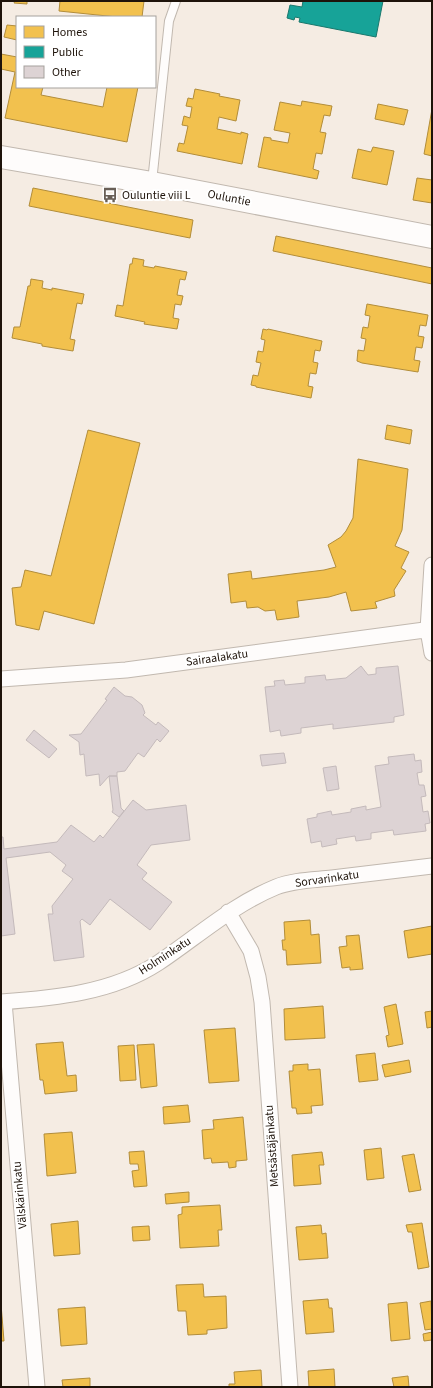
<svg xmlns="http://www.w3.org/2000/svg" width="433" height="1388" font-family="'Source Sans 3',sans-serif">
  <rect width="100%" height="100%" fill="#f5ece3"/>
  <!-- homes -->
  <path fill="#f2c14e" stroke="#b28d3a" d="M15,1H27V4L14,3Z
    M60,1H144L142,17H117L59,11Z
    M7,25L17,26V40L4,37Z
    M1,54L17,57V87H43L41,95L103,107L107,87H138L127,142L5,118L15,72L1,69Z
    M195,89L220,94L219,96L240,100L236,121L219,117L217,129L241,134V132L248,134L242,164L177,151L179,143L184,144L188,126L182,125L184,116L190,118L192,107L186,106L188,98L193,99Z
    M302,101L332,106L330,116L324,115L320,132L326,133L322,154L316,153L313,169L319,171L317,179L258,167L264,137L271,138V140L288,143L290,133L274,130L280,102L301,106Z
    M378,104L408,110L404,125L375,119Z
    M432,109V156L424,154Z
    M373,147L394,151L387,185L352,178L358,149L371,152Z
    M417,178L432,180V203L413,200Z
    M33,188L193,220L190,238L29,206Z
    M276,236L432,268V284L273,251Z
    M133,258L144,260L143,266L154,268L155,266L187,272L185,280L180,279L177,295L183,296L181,305L175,304L173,318L179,319L177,329L144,324L145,322L115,316L117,305L123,306L130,264H132Z
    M31,279L43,281L42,288L52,290V288L84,294L82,304L77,303L70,339L75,340L73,351L42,346V344L12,338L14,327H20L28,286H30Z
    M367,304L428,315L426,326L420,325L418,336L424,337L422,348L416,347L414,360L420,361L418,372L362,363L357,361L358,350L364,351L366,339L361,338L363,327L368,328L370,316L365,315Z
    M263,329L267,330L268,329L322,341L320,351L315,350L313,362L318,363L316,374L310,373L308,386L313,387L311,398L256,387V386L251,385L253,375L258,376L261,363L256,362L258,351L263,352L265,340L261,339Z
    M387,425L412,430L410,444L385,439Z
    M88,430L140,443L94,624L44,611L39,630L16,625L12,588L21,587L25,570L51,576Z
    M358,459L408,469L402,530L395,546L409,552L401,568L406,571L394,590L395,596L375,602L377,608L351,611L346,592L329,597L297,601L299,617L277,620L275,610L265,611L258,607L247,608L246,601L231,603L228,574L251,571L252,579L324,570L336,567L328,545L341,537L346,531L353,518Z
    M310,920L311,935L319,934L321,963L287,965L286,950H283L282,940H285L284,922Z
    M432,926V954L408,958L404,931Z
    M359,935L363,969L350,970V967L342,968L339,947L347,946L346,936Z
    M396,1004L403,1044L388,1047L386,1036L389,1035L384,1007Z
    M323,1006L325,1038L285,1040L284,1009Z
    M432,1011V1027L427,1028L425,1012Z
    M235,1028L239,1081L209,1083L204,1030Z
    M63,1042L67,1076L76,1075L77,1091L45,1094L43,1080H40L36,1044Z
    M154,1044L157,1086L141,1088L137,1045Z
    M134,1045L136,1080L120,1081L118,1046Z
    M375,1053L378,1080L359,1082L356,1055Z
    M409,1060L411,1072L385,1077L382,1065Z
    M308,1064V1070L320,1069L323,1105L311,1106L312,1113L297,1114L296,1108H292L289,1071H293V1065Z
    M188,1105L190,1122L164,1124L163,1107Z
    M243,1117L247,1160L236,1161V1167L229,1168L228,1162L212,1163L211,1158L204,1159L202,1130L214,1129L213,1120Z
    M72,1132L76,1173L47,1176L44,1134Z
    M381,1148L384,1178L367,1180L364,1150Z
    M144,1151L147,1186L134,1187L132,1171L139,1170L138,1164H130L129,1152Z
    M322,1152L324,1165H319L321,1184L294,1186L292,1155Z
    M414,1154L421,1190L409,1192L402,1156Z
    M189,1192V1202L166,1204L165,1194Z
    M220,1205L222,1230H218L219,1246L180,1248L178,1215L182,1214V1207Z
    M78,1221L80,1254L54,1256L51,1224Z
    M422,1223L429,1267L418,1269L412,1232H408L406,1225Z
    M321,1225L322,1234L326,1233L328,1258L299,1260L296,1227Z
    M149,1226L150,1240L133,1241L132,1227Z
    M203,1284L204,1297L226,1296L227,1328L207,1330V1334L188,1335L186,1311H178L176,1285Z
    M328,1299L329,1308H332L334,1332L306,1334L303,1301Z
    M431,1301L432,1329L425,1330L420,1303Z
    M407,1302L410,1339L391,1341L388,1304Z
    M1,1304L4,1341H1Z
    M85,1307L87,1344L61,1346L58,1309Z
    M432,1332V1340L424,1341L423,1334Z
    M334,1369L335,1387H309L308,1371Z
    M261,1370L262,1387H229V1384H235L234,1372Z
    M408,1376L409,1387H394L392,1378Z
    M90,1378V1387H63L62,1380Z"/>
  <!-- public -->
  <path fill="#17a398" stroke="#19786d" d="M303,1H383L376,37L299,22L300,18L295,17L294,20L287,18L290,5L302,7Z"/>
  <!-- building -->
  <path fill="#ddd3d4" stroke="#c4babb" d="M361,666L368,675L376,674V668L398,666L404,715L394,717V722L333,729V724L301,728V733L281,736L280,730L270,732L265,687L275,686L274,681L284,680L285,685L305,683V677L325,675L326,680L346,678Z
    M114,687L125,696L132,697L142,705L145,713L143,715L156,725L158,722L169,731L160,742L157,739L144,757L138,753L125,771L117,772V776H109L100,786L99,774L86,776L84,754L80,755L79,742L69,735L81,734L107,700L105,699Z
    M34,730L57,749L49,758L26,740Z
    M284,753L286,763L262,766L260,755Z
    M414,754L415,761L421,760L422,772L417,773L419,785H424L426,796L421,797L423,812L428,811L430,823L425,824L426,831L394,835L393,830L371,833V839L356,841L355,836L336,839L337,844L322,847L321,841L311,843L307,819L317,817V814L331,811L332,815L351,812V809L366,806V810L381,807L375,766L389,764L388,757Z
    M336,766L339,789L327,791L323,768Z
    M109,776H117L121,808L124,811L119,817L112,812L113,810Z
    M133,800L146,810L186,805L190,840L151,845L137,865L147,873L142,879L172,902L150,930L110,899L90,925L82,919L80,921L84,957L54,961L48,914H53L52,906L73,879L62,871L66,865L50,852L6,858L15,934L1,936V837H3L4,849L57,842L71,825L94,842L100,835L103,838Z"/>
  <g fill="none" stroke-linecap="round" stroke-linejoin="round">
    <!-- lane casing -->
    <g stroke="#c1b8af" stroke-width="10">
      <path id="lane" d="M152,182L169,21L176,1"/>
    </g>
    <!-- street casing -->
    <g stroke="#c1b8af" stroke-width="17">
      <path id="street" d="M432,565L428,630L432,653
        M1,679L126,670L432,629
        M228,912L251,951L258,977L262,1002L290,1387
        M1,1002C55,998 112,993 158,963C197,937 232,905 276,887C293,880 314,880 332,878C366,874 399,870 432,866
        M4,1002L37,1387"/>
    </g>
    <!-- secondary casing -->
    <g stroke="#c1b8af" stroke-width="24">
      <path id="secondary" d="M1,157L152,183L432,237"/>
    </g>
    <!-- lane -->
    <use href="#lane" stroke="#fefcfb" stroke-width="8"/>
    <!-- street -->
    <use href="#street" stroke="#fefcfb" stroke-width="15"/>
    <!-- secondary -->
    <use href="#secondary" stroke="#fefcfb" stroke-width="22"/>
  </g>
  <!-- icons -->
  <defs>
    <g id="bus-bare" transform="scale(1.2)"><path d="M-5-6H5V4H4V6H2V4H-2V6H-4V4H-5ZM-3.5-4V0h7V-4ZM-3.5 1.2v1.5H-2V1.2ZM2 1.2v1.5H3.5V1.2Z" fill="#695f56" stroke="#fff" stroke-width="2.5" paint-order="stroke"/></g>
  </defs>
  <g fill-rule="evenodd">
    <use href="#bus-bare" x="110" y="195"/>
  </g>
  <g text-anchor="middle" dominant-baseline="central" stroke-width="4" stroke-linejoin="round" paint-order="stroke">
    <!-- poi labels -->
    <g font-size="12" fill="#1e130a" stroke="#fff" text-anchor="start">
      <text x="122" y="195">Ouluntie viii L</text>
    </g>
    <!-- street labels -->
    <g font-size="12" fill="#1e130a" stroke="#fff">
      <text transform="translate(229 198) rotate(11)">Ouluntie</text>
      <text transform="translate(217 658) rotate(-8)">Sairaalakatu</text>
      <text transform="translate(327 879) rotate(-8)">Sorvarinkatu</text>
      <text transform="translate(165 956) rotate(-33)">Holminkatu</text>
      <text transform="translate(272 1146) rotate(-94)">Metsästäjänkatu</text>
      <text transform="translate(20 1195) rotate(-95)">Välskärinkatu</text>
    </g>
  </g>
  <!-- border -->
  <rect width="433" height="1388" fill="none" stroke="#1e130a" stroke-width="4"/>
  <!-- legend -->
  <rect x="16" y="16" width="140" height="72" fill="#ffffff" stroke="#a5a19d"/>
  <rect x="24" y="26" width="20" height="12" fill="#f2c14e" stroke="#a5a19d"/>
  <text x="52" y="36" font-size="12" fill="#1e130a">Homes</text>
  <rect x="24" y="46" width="20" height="12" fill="#17a398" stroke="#a5a19d"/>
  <text x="52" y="56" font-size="12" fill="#1e130a">Public</text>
  <rect x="24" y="66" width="20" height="12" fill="#ddd3d4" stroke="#a5a19d"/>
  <text x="52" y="76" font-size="12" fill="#1e130a">Other</text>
</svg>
